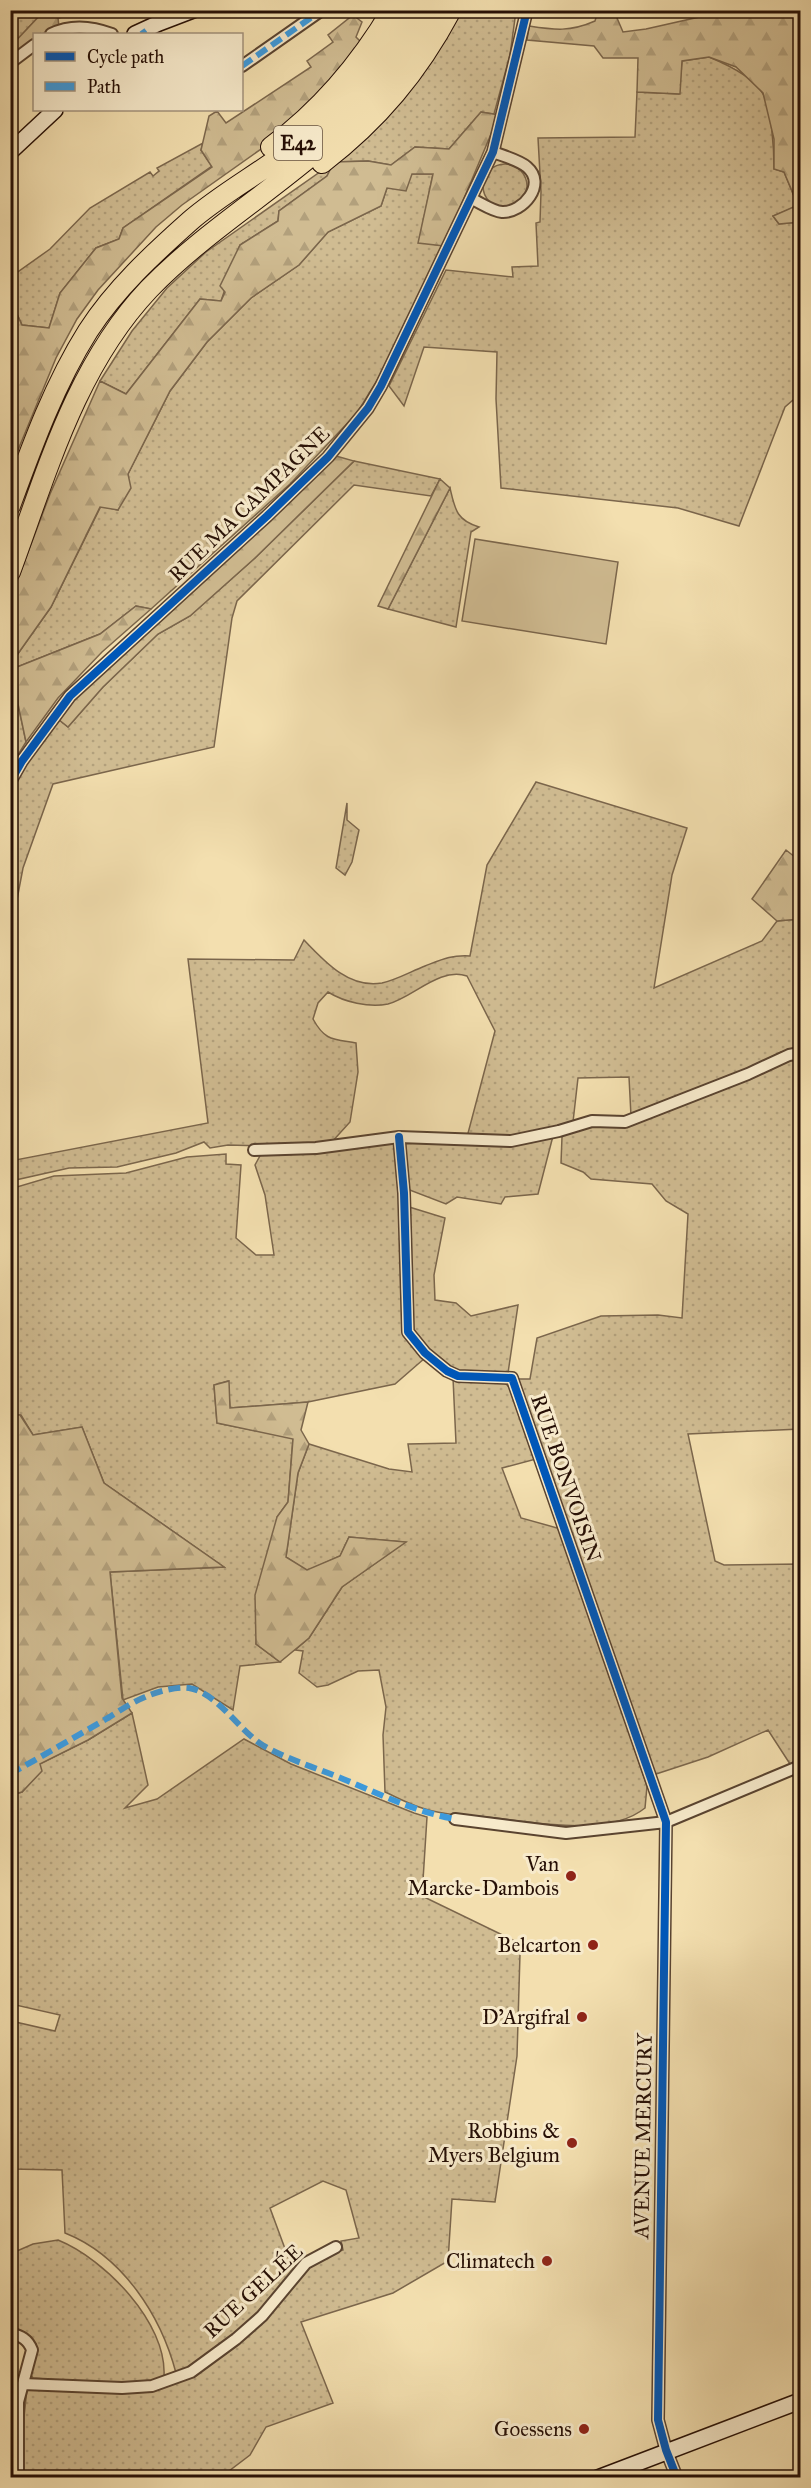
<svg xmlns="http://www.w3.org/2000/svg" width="811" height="2488" font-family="'IM FELL Great Primer',serif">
  <defs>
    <pattern id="grass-dots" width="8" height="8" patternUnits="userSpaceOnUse" patternTransform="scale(1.5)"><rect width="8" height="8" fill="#d0bc92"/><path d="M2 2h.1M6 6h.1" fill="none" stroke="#b2a07c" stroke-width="1.8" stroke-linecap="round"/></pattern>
    <pattern id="forest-firs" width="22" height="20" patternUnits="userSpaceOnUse" patternTransform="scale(1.5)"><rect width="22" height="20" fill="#d0bc92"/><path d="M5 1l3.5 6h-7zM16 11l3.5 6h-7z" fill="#b2a07c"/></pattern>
  </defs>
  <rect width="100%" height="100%" fill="#f3dfaf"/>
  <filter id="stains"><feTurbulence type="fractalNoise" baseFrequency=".00333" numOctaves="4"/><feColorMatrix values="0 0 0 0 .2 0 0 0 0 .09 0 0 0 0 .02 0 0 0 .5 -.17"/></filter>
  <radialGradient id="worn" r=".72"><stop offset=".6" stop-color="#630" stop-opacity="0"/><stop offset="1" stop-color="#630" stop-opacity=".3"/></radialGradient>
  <!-- grass -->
  <path fill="url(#grass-dots)" stroke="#7b664c" stroke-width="1.5" d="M11,11H44L11,46Z
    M460,11H516L510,55L494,114L481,112L449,149L415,147L391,165L368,161L334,162L327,176L279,211L278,221L240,245L221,301L200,299L126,394L100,381L132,331L167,288L206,252L334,162Z
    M709,57C726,64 754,77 763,94C772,110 774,150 774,169L784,172L798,206L773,216L779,224L800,222V394L785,407L739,526L678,508L501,488L496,399L497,352L424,347L404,406L389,386L446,270L513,277L512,267L538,266L536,223L540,222L541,192L538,138L635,137L637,92L679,94L682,61Z
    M203,143L201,150L212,166L123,228L119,239L96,248L60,293L49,328L22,325L16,312L11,313L15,274L50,249L90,208L150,172L153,176L159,171L157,168Z
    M483 186a22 22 0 1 1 44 0a22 22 0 1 1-44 0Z
    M412,174H433L419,242L444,246L381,374L357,413L290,484L151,609L136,606L100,634L17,667L18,704L26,742L16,758L11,752L10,656L17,655L51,607L101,506L118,510L128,474L170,391L207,342L251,298L299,265L328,232L381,206L387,188Z
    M354,461L440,479L431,496L354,485L237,601L232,618L214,747L53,784L23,868L11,931V786L58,719L68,727L103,687L158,634L190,616L255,558Z
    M450,488C455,509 456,520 479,527L471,532L456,627L388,609Z
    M536,782L687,828L672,875L654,988L762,941L777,921L800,919V1049L781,1052L744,1071L631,1116L629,1077L578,1078L573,1122L506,1138L467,1137L495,1031L467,976C439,967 414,997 388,1004C369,1008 344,1002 328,992L318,1003L313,1019C325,1041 333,1039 356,1043L358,1072L350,1122L330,1144L314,1147L228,1145L210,1148L204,1142L176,1153L117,1167L69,1168L11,1181L10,1161L208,1123L188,959L294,960L304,940C324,961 349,989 382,983C396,980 412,971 425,966C443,959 451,955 470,956L487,865Z
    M347,803V820L359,830L352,862L345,875L336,868Z
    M800,1057V1429L688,1434L715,1561L724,1565L800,1564V1759L790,1764L768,1730L708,1757L653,1775L515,1379H530L537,1338L601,1316L658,1315L682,1318L688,1214L666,1201L652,1184L591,1179L583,1172L561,1163L562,1137L568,1131L587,1126H617L785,1059Z
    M553,1136L538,1194L505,1197L501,1204L457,1197L446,1204L407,1189L402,1141Z
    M396,1141L406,1335L425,1358L395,1384L308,1402L230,1408L228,1381L214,1385L217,1423L293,1438L288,1502L277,1517L256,1644L280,1662L240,1666L233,1710L192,1684L158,1687L123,1700L110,1572L224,1567L104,1483L82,1427L33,1435L21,1415H11L10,1189L54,1176L126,1173L187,1157L226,1154V1164L241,1165L236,1238L256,1255H274L265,1195L255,1165L261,1154L334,1151Z
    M406,1206L445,1218L434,1275L435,1300L456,1303L471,1316L518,1305L508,1373H466L448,1369L425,1349L410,1329Z
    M453,1378L503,1381L511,1389L536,1459L502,1468L521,1518L561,1529L647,1786L645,1808C608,1838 533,1822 487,1817C464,1815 441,1815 419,1807C407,1803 396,1797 385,1792L383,1735L386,1707L379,1670L358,1671L328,1685L317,1687L299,1673L303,1651L295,1650L309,1638L342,1587L405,1542L349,1537L340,1556L307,1571L286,1557L298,1473L309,1444L389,1469L412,1472L408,1444L456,1443Z
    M132,1713L148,1785L125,1808L157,1799L244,1739L291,1764L414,1813L427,1817L422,1896L513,1940L520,1954L517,2056L495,2202L452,2199L448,2261L393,2293L301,2322L333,2403L266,2427L250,2455L221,2477H23L21,2445L27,2389L148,2391L194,2373L259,2322L316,2258L343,2250L341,2241L359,2238L346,2190L323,2181L270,2208L294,2273C259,2310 225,2355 176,2373C161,2316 123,2256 65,2233L62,2170L11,2169V2021L55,2031L60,2015L11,2004V1795L22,1792L41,1771L39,1764L88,1740Z
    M58,2240C105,2259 167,2323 164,2376L155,2383L122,2385L33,2378L29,2372L36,2344L26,2334L11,2328L10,2254L33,2244Z"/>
  <!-- forest -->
  <path fill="url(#forest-firs)" stroke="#7b664c" stroke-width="1.5" d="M44,11H94L58,18L59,27L42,34H34V40L11,59V46Z
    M598,11H614L623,32L646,29L708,15L710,11H799L800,222L779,224L773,216L798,205L784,172L774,169V139L763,93L736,67L709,57L682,61L680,94L637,92L638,58H603L594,46L527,40L529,26C555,30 570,32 595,21Z
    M353,15L362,22L356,37L362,43L334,78L271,142L182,205L156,227L98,290L77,319L56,358L11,467V313L16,312L22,325L49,328L60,293L96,248L119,239L123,228L212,167L201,150L209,116L217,111L226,123L311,67L307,61L333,42L328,35Z
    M481,112L499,115L444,246L418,243L433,174H412L406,191L387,188L381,206L328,232L299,265L251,298L207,342L170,391L128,474L131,488L118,510L100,507L51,607L17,655L11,656L10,600L50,494L100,381L126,394L200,299L221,301L225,292L220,286L240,245L278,221L279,211L327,176L334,162L368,161L391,165L415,147L449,149Z
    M336,456L354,461L255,558L190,616L158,634L103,687L68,727L58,719L78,694L272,518Z
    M440,479L450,488L388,609L378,606Z
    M136,606L151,609L102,652L58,698L26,742L18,704L17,667L100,634Z
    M786,850L800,861V919L777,921L752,899Z
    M229,1381L230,1408L308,1402L301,1430L309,1444L298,1473L286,1557L307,1570L340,1556L349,1537L406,1542L342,1587L309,1638L280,1662L256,1644L255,1595L277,1517L288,1502L293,1439L217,1423L214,1385Z
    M11,1415H20L33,1435L82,1427L104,1483L224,1567L110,1572L122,1698L132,1713L88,1740L40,1764L42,1771L22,1792L11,1795Z"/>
  <!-- pitch -->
  <path fill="#d0bc92" stroke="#7b664c" stroke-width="1.5" d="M475,539L618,562L606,644L462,621Z"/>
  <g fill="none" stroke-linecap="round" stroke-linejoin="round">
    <!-- street casing -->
    <g stroke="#594330" stroke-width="14">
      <path id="street" d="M51,34C71,24 91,26 112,34
        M10,63L34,45
        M242,66L322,10
        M472,199C481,203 492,211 502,212C523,213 547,184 527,167C519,160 503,156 493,152
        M10,782L22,761L70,696L267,516L328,457L368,408L381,386L493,152L527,10
        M399,1137L404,1193L408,1332L425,1353L447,1371L458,1376L512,1378L666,1822L658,2420L666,2450L677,2478
        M254,1150L316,1148L399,1137L511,1141L559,1131L592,1121L625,1122L748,1074L789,1055L800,1053
        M455,1819L566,1833L666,1822L800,1766
        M10,2333C21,2336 28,2339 32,2350L18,2402V2478
        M23,2384L122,2388L152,2386L191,2372L236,2339L262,2316L306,2263L336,2247"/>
    </g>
    <!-- secondary casing -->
    <g stroke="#260f05" stroke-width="18">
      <path id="secondary" d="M135,34L159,23L193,10
        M10,152L55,110
        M598,2478L800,2401"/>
    </g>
    <!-- highway casing -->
    <g stroke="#260f05" stroke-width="22">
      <path id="highway" d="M271,147C321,110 360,64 392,10
        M322,163C378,120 418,72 451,10
        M10,506C32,446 54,385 88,331C115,289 153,254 190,221C220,195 255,176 287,152C338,115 385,68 413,10
        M10,572C46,475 75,367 149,289C207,229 280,187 341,130C377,97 408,55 429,10"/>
    </g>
    <!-- street -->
    <use href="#street" stroke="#f7eacb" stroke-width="10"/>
    <!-- secondary -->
    <use href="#secondary" stroke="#f7eacb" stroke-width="15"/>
    <!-- highway -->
    <use href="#highway" stroke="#f3dfaf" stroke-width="20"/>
    <!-- quiet -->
    <path stroke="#3c9add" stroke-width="6" stroke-dasharray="12 6" stroke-linecap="butt" d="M142,30L145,34
      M242,66L322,10
      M10,1774C41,1757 71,1739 101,1722C115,1714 130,1703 145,1697C156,1692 177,1686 189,1688C218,1693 240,1732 264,1746C291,1761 320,1769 348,1781C384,1796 416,1812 455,1819"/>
    <!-- cycleway casing -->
    <g stroke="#f7eacb" stroke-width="11">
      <path id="cycleway" d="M10,782L22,761L70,696L267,516L328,457L368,408L381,386L493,152L527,10
        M399,1137L404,1193L408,1332L425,1353L447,1371L458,1376L512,1378L666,1822L658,2420L666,2450L677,2478"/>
    </g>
    <!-- cycleway -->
    <use href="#cycleway" stroke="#0057b8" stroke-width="8"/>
  </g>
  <!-- markers -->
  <g fill="#8f2418" stroke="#f7eacb" stroke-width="2">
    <circle cx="571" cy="1876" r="6"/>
    <circle cx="593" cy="1945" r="6"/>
    <circle cx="582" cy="2017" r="6"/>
    <circle cx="572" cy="2143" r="6"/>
    <circle cx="547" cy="2261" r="6"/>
    <circle cx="584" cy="2429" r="6"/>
  </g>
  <g text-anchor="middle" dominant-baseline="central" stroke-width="6" stroke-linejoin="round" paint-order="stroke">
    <!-- shield labels -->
    <rect fill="#f7eacb" stroke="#655140" stroke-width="1.5" x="274" y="126" width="48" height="34" rx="4.5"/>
    <g font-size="20" font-weight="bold" fill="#260f05">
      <text x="298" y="143">E42</text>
    </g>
    <!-- street labels -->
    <g font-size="21" fill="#260f05" stroke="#f7eacb">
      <text transform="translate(249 504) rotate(-44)">RUE MA CAMPAGNE</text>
      <text transform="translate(566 1478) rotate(71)">RUE BONVOISIN</text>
      <text transform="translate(643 2136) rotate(-89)">AVENUE MERCURY</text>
      <text transform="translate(253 2291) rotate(-43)">RUE GELÉE</text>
    </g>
    <!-- poi labels -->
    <g font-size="21" fill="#260f05" stroke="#f7eacb" text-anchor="end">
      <text x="559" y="1864">Van<tspan x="559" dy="24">Marcke-Dambois</tspan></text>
      <text x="581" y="1945">Belcarton</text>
      <text x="570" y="2017">D'Argifral</text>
      <text x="560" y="2131">Robbins &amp;<tspan x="560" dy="24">Myers Belgium</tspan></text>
      <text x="535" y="2261">Climatech</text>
      <text x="572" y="2429">Goessens</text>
    </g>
  </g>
  <!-- margin -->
  <rect width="811" height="2488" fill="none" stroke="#f3dfaf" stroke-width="36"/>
  <rect x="12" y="12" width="787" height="2464" fill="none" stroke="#260f05" stroke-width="3"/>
  <rect x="18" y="18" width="775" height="2452" fill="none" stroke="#260f05" stroke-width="1.5"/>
  <!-- legend -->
  <rect x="33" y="33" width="210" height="78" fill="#f7eacb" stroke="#a3927c" stroke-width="1.5"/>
  <rect x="45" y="52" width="30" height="9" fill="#0057b8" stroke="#a3927c" stroke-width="1.5"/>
  <text x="87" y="63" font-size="18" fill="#260f05">Cycle path</text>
  <rect x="45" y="82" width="30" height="9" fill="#3c9add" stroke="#a3927c" stroke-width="1.5"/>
  <text x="87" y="93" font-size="18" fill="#260f05">Path</text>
  <rect width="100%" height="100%" filter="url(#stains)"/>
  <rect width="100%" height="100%" fill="url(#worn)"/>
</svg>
